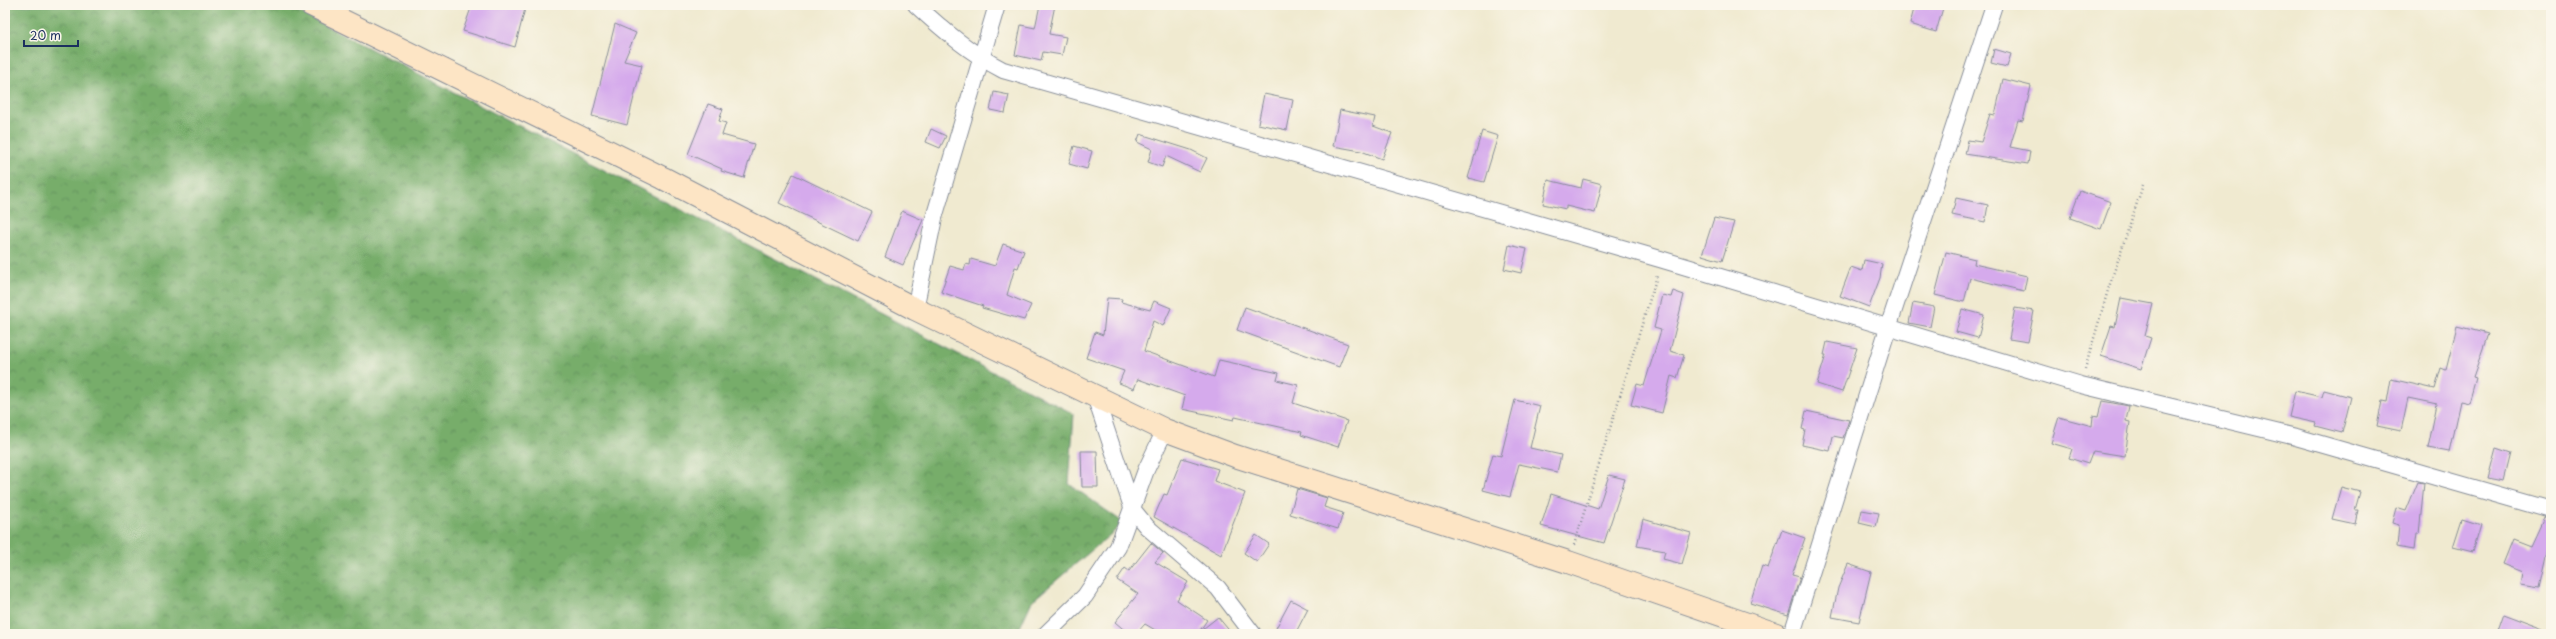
<svg xmlns="http://www.w3.org/2000/svg" width="2556" height="639" font-family="'Playpen Sans',sans-serif">
  <defs>
    <pattern id="forest-crowns" width="20" height="18" patternUnits="userSpaceOnUse"><rect width="20" height="18" fill="#77ad6b"/><path d="M2 6a3 3 0 1 1 6 0M12 15a3 3 0 1 1 6 0" fill="none" stroke="#618d5b"/></pattern>
  </defs>
  <rect width="100%" height="100%" fill="#fbf7ec"/>
  <filter id="ink" filterUnits="userSpaceOnUse"><feTurbulence type="fractalNoise" baseFrequency=".025" numOctaves="2"/><feDisplacementMap in="SourceGraphic" scale="8" xChannelSelector="R" yChannelSelector="G"/><feConvolveMatrix kernelMatrix="1 2 1 2 8 2 1 2 1" color-interpolation-filters="sRGB"/></filter>
  <filter id="wash" filterUnits="userSpaceOnUse"><feTurbulence type="fractalNoise" baseFrequency=".012" numOctaves="4" result="noise"/><feDisplacementMap in="SourceGraphic" scale="16" xChannelSelector="R" yChannelSelector="G"/><feGaussianBlur stdDeviation="0.9" result="paint"/><feColorMatrix in="noise" values="0 0 0 0 0 0 0 0 0 0 0 0 0 0 0 0 0 1.4 0 .05"/><feComposite in="paint" operator="in"/></filter>
  <g filter="url(#wash)">
    <rect width="100%" height="100%" fill="#f0ead0"/>
    <!-- forest -->
    <path fill="url(#forest-crowns)" stroke="#496e64" d="M5,5H286L1074,414L1069,484L1124,523L1032,601L1017,634H5Z"/>
    <g id="blocks">
      <!-- building -->
      <path fill="#d5aaec" d="M472,5H526L515,47L463,31Z
        M1040,5H1055L1049,34L1066,37L1062,55L1043,52L1041,61L1015,55L1021,25L1035,28Z
        M1915,5L1943,8L1936,32L1910,24Z
        M615,24L636,33L624,61L642,65L627,125L592,116Z
        M1994,49L2011,54L2007,67L1991,63Z
        M2003,79L2031,86L2023,121L2018,120L2010,147L2030,151L2028,164L1965,154L1968,140L1981,142L1990,114L1995,115Z
        M994,92L1009,95L1005,113L990,110Z
        M1264,94L1293,100L1287,130L1258,124Z
        M708,104L723,109L719,121L726,123L722,135L754,144L744,178L721,171L722,169L688,154Z
        M1340,110L1375,117L1373,126L1392,133L1382,159L1361,151L1333,146Z
        M931,129L946,136L940,148L926,142Z
        M1482,131L1498,136L1484,182L1468,178Z
        M1140,134L1191,150L1207,158L1200,172L1166,156L1162,167L1148,162L1152,149L1137,142Z
        M1074,146L1092,151L1087,169L1069,164Z
        M793,174L872,212L858,241L779,203Z
        M1583,179L1602,184L1595,213L1566,206V209L1543,204L1548,180L1581,188Z
        M2080,191L2111,202L2101,229L2070,218Z
        M1956,198L1988,205L1985,222L1952,215Z
        M902,211L923,220L903,265L885,257Z
        M1714,218L1734,222L1722,261L1702,255Z
        M1003,244L1024,251L1018,268L1015,267L1007,295L1031,305L1024,320L982,308L983,306L941,292L950,266L964,270L966,264L970,265L971,259L995,266Z
        M1509,245L1527,249L1521,273L1504,269Z
        M1946,252L1975,259L1974,264L2027,276L2024,291L1970,278L1964,302L1935,295Z
        M1864,260L1882,264L1880,278L1869,307L1840,296L1851,267L1862,271Z
        M1673,291L1684,295L1670,351L1684,355L1677,378L1671,376L1662,413L1631,405L1637,384L1644,386L1661,330L1654,328L1662,295L1671,297Z
        M1107,298L1122,299L1121,302L1150,310L1154,301L1171,308L1163,326L1153,321L1144,351L1214,377L1219,360L1279,373L1277,380L1298,385L1293,403L1347,421L1338,447L1301,435L1302,432L1235,417L1234,420L1182,409L1185,396L1138,379L1134,389L1119,383L1124,371L1086,358L1095,332L1103,335Z
        M2121,298L2153,304L2145,336L2151,338L2141,369L2101,356L2111,326L2115,327Z
        M1913,303L1934,307L1930,327L1909,323Z
        M1245,307L1348,344L1339,367L1237,330Z
        M2015,308L2034,311L2028,342L2009,339Z
        M1962,309L1984,315L1978,338L1956,332Z
        M2457,326L2488,334L2473,377L2476,378L2469,403L2460,401L2449,452L2428,448L2437,404L2408,398L2401,431L2377,426L2382,401L2387,402L2391,379L2435,389L2441,368L2446,370Z
        M1827,342L1857,348L1842,392L1817,384L1826,355H1824Z
        M2324,390L2351,397L2342,433L2315,426L2316,423L2289,417L2295,391L2322,397Z
        M1515,400L1540,406L1530,448L1561,455L1557,472L1519,464L1510,497L1483,490L1493,454L1501,456Z
        M2102,401L2129,406L2126,421L2130,422L2125,456L2093,451L2088,464L2069,458L2072,449L2051,443L2059,417L2092,426L2093,416L2098,417Z
        M1806,411L1849,420L1843,438L1833,436L1830,451L1802,445L1805,430L1802,429Z
        M2496,448L2511,453L2504,481L2488,478Z
        M1081,451H1097L1098,487H1082Z
        M1182,458L1218,469L1214,481L1245,493L1221,555L1154,517L1164,494L1167,495Z
        M1609,475L1625,479L1604,543L1541,526L1551,494L1598,509Z
        M2418,482L2424,483L2419,534H2416L2414,550L2397,547L2399,525L2392,523L2396,508L2406,511Z
        M2341,487L2360,492L2355,510H2358L2355,524L2332,519Z
        M1297,489L1327,498L1324,507L1343,513L1338,529L1290,514Z
        M1862,510L1879,513L1876,527L1859,523Z
        M2544,518L2551,519V539L2540,588L2521,585L2523,572L2503,564L2513,539L2531,546Z
        M1643,519L1691,533L1682,564L1663,559L1665,551L1637,546Z
        M2462,519L2481,525L2473,552L2453,547Z
        M1782,530L1805,538L1792,575L1800,577L1788,615L1750,603L1762,566L1768,568Z
        M1256,535L1269,544L1257,562L1244,553Z
        M1151,543L1163,553L1155,562L1188,582L1177,600L1207,620L1199,632L1218,617L1232,634H1162L1145,624L1136,634H1129L1115,622L1138,594L1117,580L1125,568L1129,571Z
        M1848,564L1871,572L1859,622L1832,617L1838,588Z
        M1291,600L1308,609L1295,634H1287L1276,628Z
        M2503,614L2551,632V634H2496Z"/>
    </g>
  </g>
  <g filter="url(#ink)">
    <use href="#blocks" fill-opacity="0" stroke="#868c97" stroke-width="1"/>
    <g fill="none" stroke-linecap="round" stroke-linejoin="round">
      <!-- street casing -->
      <g stroke="#868c97" stroke-width="18">
        <path id="street" d="M916,5C943,30 970,53 1003,70L1660,259L2081,385L2296,437L2551,510
          M915,309L934,218L997,5
          M1095,396L1133,510L1147,527L1218,588L1253,634
          M1046,634L1085,596L1118,547L1146,470L1165,430
          M1792,634L1888,328L1994,5"/>
      </g>
      <!-- secondary casing -->
      <g stroke="#868c97" stroke-width="24">
        <path id="secondary" d="M311,5L663,178L915,309L1165,430L1235,456L1568,562L1776,634"/>
      </g>
      <!-- path -->
      <path stroke="#868c97" stroke-width="2.5" stroke-dasharray="1 3" stroke-linecap="butt" d="M2085,369L2108,290L2143,185
        M1574,545L1657,276"/>
      <!-- street -->
      <use href="#street" stroke="#fff" stroke-width="16"/>
      <!-- secondary -->
      <use href="#secondary" stroke="#fde5c5" stroke-width="22"/>
    </g>
  </g>
  <!-- margin -->
  <rect width="2556" height="639" fill="none" stroke="#fbf7ec" stroke-width="20"/>
  <!-- scale -->
  <path d="M24 40v6h54v-6" fill="none" stroke="#1b2f5e" stroke-width="2"/>
  <text x="30" y="40" font-size="12" fill="#1b2f5e" stroke="#fbf7ec" stroke-width="3" paint-order="stroke">20 m</text>
</svg>
